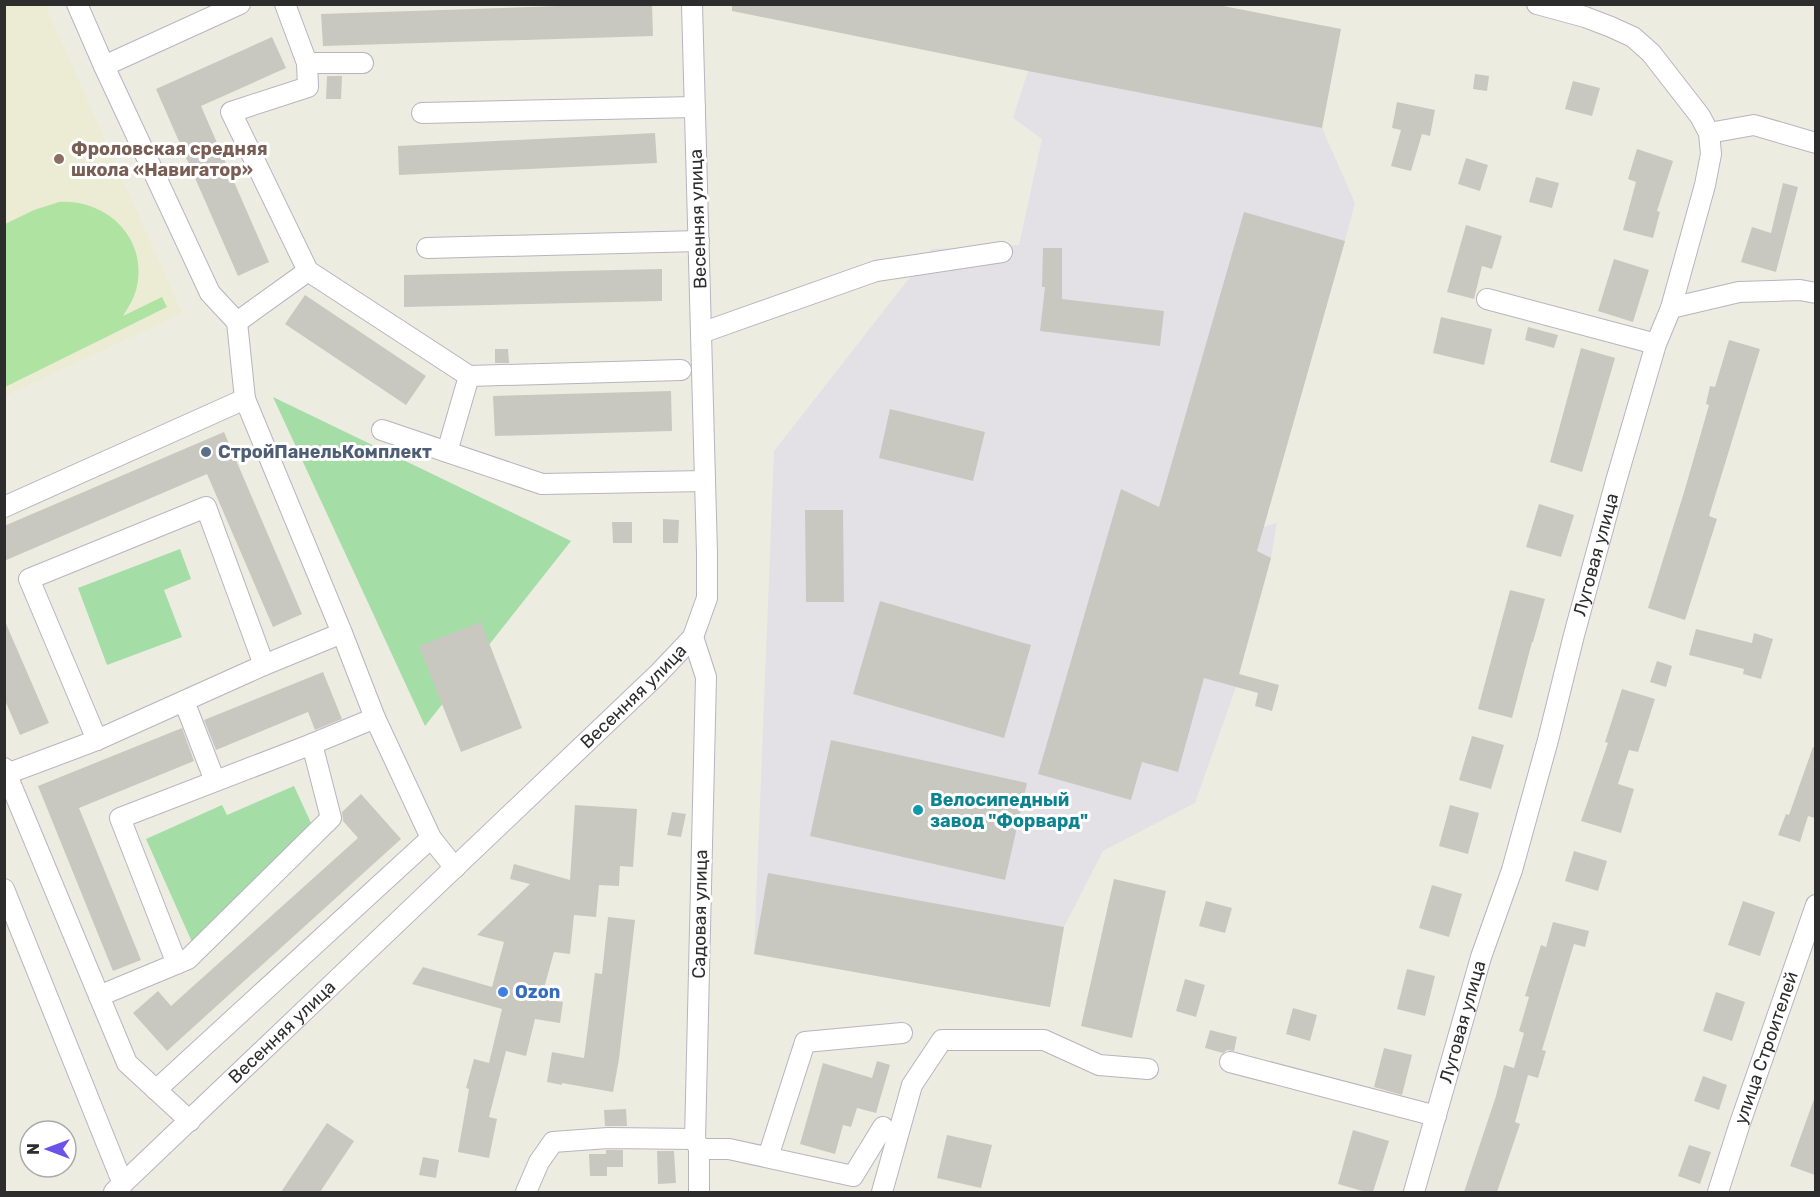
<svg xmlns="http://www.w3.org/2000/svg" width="1820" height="1197" font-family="Rubik,sans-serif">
  <rect width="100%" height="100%" fill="#edece1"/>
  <!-- industrial -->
  <path fill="#e4e1e6" d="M1041,5H1213L1341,29L1322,128L1355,203L1345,241L1263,527L1277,523L1271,558L1236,687L1195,803L1103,851L1064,927L1050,1007L754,954L774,451L932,249L1019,245L1042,139L1013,118L1028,71Z"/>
  <!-- education -->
  <path fill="#ebecd3" d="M4,5H45L182,313L5,396Z"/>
  <!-- green -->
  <path fill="#a4dda5" d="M273,397L571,541L425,726Z
    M180,549L191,579L164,590L182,637L107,665L78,588Z
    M294,786L311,823L192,942L146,839L222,805L227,815Z"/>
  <!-- pitch -->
  <path fill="#afe3a1" d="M59,202C106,199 147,237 137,286C135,297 129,306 123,316L162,297L167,307L5,387V224L34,210Z"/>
  <!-- building -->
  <path fill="#c9c8c0" d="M618,4H652L653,36L323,46L321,14Z
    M732,4H1213L1341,29L1322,128L1028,71L732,11Z
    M272,37L286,68L201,106L269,262L238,276L156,89Z
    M1475,74L1489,76L1487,91L1473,89Z
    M327,76H342L341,99H326Z
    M1573,81L1600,88L1592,116L1565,109Z
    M1397,102L1435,110L1430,136L1422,134L1411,171L1391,166L1401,130L1392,128Z
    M655,133L657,163L399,175L398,146Z
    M1637,149L1673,161L1657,211L1660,212L1653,238L1623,230L1636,182L1628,179Z
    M1466,158L1488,165L1480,191L1458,184Z
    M1536,177L1559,183L1552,208L1529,202Z
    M1783,183L1798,187L1776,272L1741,262L1752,227L1771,233Z
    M1244,212L1345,241L1257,551L1271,558L1239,674L1279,685L1272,711L1255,706L1258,693L1204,678L1178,772L1142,762L1131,800L1038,774L1121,489L1159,507Z
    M1466,225L1502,236L1492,269L1482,266L1474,299L1447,292Z
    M1043,248H1062V299L1164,311L1160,346L1040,331L1045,287H1042Z
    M1614,259L1649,270L1633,322L1598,311Z
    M662,269V301L404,307V275Z
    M305,295L426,376L406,405L285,324Z
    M1441,317L1492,329L1484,365L1433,353Z
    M1528,327L1558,335L1554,348L1525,340Z
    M1729,340L1760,349L1709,516L1717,519L1685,620L1648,608L1685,489L1709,405L1706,404L1710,386L1715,387Z
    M1581,348L1615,358L1582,472L1550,462Z
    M495,349H508L509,363H495Z
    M671,391L672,431L495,436L493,396Z
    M890,409L985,432L973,481L879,458Z
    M224,432L302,614L273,627L207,474L4,561V526Z
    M1539,504L1574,515L1561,557L1526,547Z
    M805,510H843L844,602H806Z
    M663,519L679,520L678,543H663Z
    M612,522H632V543H613Z
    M1510,590L1545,599L1533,642H1532L1512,718L1478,709Z
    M880,601L1031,645L1004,738L853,694Z
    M4,619L49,723L20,735L4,698Z
    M481,622L522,728L461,752L419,646Z
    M1696,629L1752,643L1754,633L1773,639L1761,679L1743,674L1744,669L1689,655Z
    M1657,661L1672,666L1666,687L1650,682Z
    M323,672L342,719L315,730L308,712L216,750L204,720Z
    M1622,689L1655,699L1638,752L1629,750L1618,784L1634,789L1621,833L1581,821L1608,743L1605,742Z
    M182,728L194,761L79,808L141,960L113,971L38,786Z
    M1472,736L1504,745L1491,789L1459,780Z
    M831,740L1027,783L1005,880L810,836Z
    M1813,747L1815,748V818L1808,816L1800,842L1778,835L1786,814L1789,815Z
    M361,794L401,839L167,1051L133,1013L158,991L171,1006L358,838L343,821L342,812Z
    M575,805L637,809L633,867L620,866L619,886L599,885L596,917L574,915L570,954L554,952L541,999L563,1002L560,1023L535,1019L526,1056L506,1051L489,1117L497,1119L489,1158L458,1152L469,1089L466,1088L474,1059L489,1063L502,1009L412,984L423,967L492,987L504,942L477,935L530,884L510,879L514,864L570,880Z
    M1450,805L1479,813L1468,854L1439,846Z
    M672,812L686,814L681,837L667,835Z
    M1574,851L1607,861L1598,891L1565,881Z
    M768,873L1064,927L1050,1007L754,954Z
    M1114,879L1166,891L1132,1038L1081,1026Z
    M1432,885L1462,894L1449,937L1419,928Z
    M1206,901L1232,908L1225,933L1199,926Z
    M1743,901L1775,912L1760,956L1728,945Z
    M608,917L635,920L619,1059L613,1092L562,1083V1085L547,1082L552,1052L584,1058L595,973L602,974Z
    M1553,922L1589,931L1585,947L1574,944L1542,1050L1546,1051L1538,1078L1528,1075L1515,1122L1520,1124L1497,1192H1464L1496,1096L1504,1065L1514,1068L1524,1033L1519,1031L1529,997L1525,996L1541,945L1546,947Z
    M1407,969L1435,976L1425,1016L1397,1009Z
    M1185,979L1205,985L1196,1017L1176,1011Z
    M1716,992L1745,1002L1732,1041L1703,1031Z
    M1293,1008L1317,1015L1310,1041L1286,1034Z
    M1210,1030L1237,1037L1234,1051L1227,1050L1223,1053L1205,1048Z
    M1384,1048L1412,1055L1402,1095L1374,1087Z
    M877,1061L890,1065L876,1113L857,1108L851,1127L843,1125L835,1154L800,1144L823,1063L872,1078Z
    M1703,1076L1727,1085L1719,1110L1694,1101Z
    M1814,1099H1815V1175L1790,1166Z
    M626,1109L627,1126H605L604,1110Z
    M327,1123L354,1141L320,1192H281Z
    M1353,1130L1389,1141L1373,1192H1366L1338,1184Z
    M947,1135L992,1145L981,1188L937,1178Z
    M1689,1145L1711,1152L1700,1184L1678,1176Z
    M606,1150H623V1167H607V1176H590L589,1154H606Z
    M657,1151H674L676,1183L658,1184Z
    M423,1157L439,1160L436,1178L419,1175Z"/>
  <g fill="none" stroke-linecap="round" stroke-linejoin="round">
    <!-- minor casing -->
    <g stroke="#b7b4bf" stroke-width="22">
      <g id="minor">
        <path d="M77,4L104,66"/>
        <path d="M240,4L104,66L210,293L237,322L245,399"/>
        <path d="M307,63H363"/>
        <path d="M422,113L695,107"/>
        <path d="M1709,133L1754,125L1816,143"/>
        <path d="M427,248L699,241"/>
        <path d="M308,271L469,376L447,452"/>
        <path d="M1487,299L1656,344"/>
        <path d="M1671,308L1739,292L1800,290L1816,293"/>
        <path d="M237,322L308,271L231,112L308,87L307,63L285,4"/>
        <path d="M701,333L876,271L1002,252"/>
        <path d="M469,376L681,370"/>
        <path d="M382,430L542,484L705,481"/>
        <path d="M4,507L245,399L342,633L264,665L97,740L4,775"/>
        <path d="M342,633L375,718L431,838L455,868"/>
        <path d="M693,637L706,677L695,1139L699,1149V1192"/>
        <path d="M184,701L215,781"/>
        <path d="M97,740L29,579L206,507L264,665"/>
        <path d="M312,744L375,718"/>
        <path d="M4,768L127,1063L190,1121"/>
        <path d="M4,889L123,1184"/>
        <path d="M99,996L188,959L331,818L312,744L120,818L177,964"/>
        <path d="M1230,1062L1436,1116"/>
        <path d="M156,1090L431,838"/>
        <path d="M699,1149H729L853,1176L883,1127"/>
        <path d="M768,1157L805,1042L902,1033"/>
        <path id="s1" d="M114,1192L658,674L693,637L707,598V553L692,4"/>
        <path d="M526,1192L539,1162L553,1142L608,1138L695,1139"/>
        <path d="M882,1192L912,1085L942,1040H1044L1099,1065L1148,1069"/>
        <path id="s2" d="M1414,1192L1481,957L1512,870L1548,740L1574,635L1616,481L1656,344L1671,308L1705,185L1711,154L1709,133L1700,116L1651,53L1633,37L1611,27L1585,17L1537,4"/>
        <path id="s3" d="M1718,1192L1739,1126L1816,905"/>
      </g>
    </g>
    <!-- minor -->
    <use href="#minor" stroke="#fff" stroke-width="20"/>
  </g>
  <!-- markers -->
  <circle fill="#8d6e63" stroke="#fff" stroke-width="2" cx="59" cy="159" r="6"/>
  <circle fill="#5c6f8a" stroke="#fff" stroke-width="2" cx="206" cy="452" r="6"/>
  <circle fill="#0f9aa8" stroke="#fff" stroke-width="2" cx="918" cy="810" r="6"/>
  <circle fill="#3f7fe0" stroke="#fff" stroke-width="2" cx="503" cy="992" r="6"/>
  <g text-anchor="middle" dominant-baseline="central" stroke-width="6" stroke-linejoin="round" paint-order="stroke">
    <!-- education labels -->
    <g font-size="18" font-weight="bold" fill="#785e54" stroke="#fff" text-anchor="start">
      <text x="71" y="149">Фроловская средняя<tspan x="71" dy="21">школа «Навигатор»</tspan></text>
    </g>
    <!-- street labels -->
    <g font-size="18" fill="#2d2d2d" stroke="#fff">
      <text transform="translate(698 219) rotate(-92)">Весенняя улица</text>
      <text stroke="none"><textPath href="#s2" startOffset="663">Луговая улица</textPath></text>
      <text stroke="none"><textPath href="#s1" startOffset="718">Весенняя улица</textPath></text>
      <text transform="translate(700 914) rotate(-89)">Садовая улица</text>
      <text stroke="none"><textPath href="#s2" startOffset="177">Луговая улица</textPath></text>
      <text stroke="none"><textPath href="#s1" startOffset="232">Весенняя улица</textPath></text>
      <text stroke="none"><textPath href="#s3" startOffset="152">улица Строителей</textPath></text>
    </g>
    <!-- service labels -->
    <g font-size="18" font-weight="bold" fill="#4e5e75" stroke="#fff" text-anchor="start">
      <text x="218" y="452">СтройПанельКомплект</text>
    </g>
    <!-- culture labels -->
    <g font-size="18" font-weight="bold" fill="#0d838f" stroke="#fff" text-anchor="start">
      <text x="930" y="800">Велосипедный<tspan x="930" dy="21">завод "Форвард"</tspan></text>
    </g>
    <!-- shop labels -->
    <g font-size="18" font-weight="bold" fill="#366cbe" stroke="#fff" text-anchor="start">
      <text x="515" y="992">Ozon</text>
    </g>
  </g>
  <!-- border -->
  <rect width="1820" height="1197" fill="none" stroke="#2d2d2d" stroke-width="12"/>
  <!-- north arrow -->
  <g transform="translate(48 1149) rotate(270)"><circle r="28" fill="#ffffff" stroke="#ababab" stroke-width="1.5"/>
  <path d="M0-4.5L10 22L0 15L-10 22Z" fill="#6c53e8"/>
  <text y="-9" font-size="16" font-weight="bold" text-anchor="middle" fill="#2d2d2d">N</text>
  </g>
</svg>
